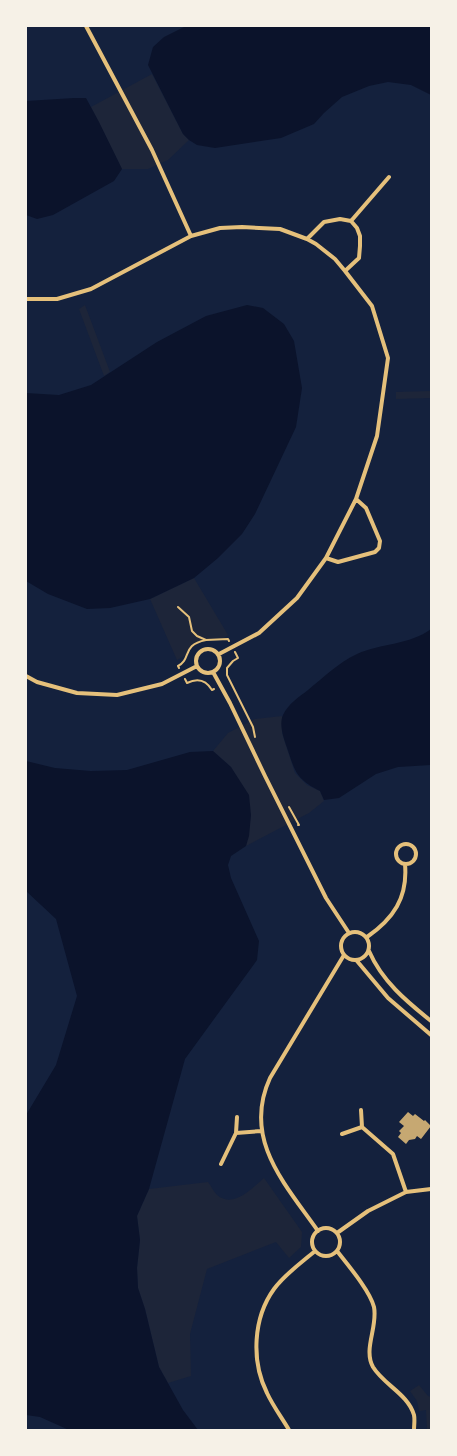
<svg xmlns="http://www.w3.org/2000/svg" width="457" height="1456" font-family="'Fira Sans Condensed',sans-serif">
  <rect width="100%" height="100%" fill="#14213d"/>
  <!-- green -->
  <path fill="#1d2539" d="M152,74L183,134L189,140L168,160L148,169H122L91,107Z
    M85,305L110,372L104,376L79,309Z
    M431,391V398L396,399V392Z
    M194,578L228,635L223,639L202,640L191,649L188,654L177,660L150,599Z
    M282,716V733L295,773L307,785L320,791L324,801L309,813L246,846L251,815L231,767L213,751L228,733L255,719Z
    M264,1178L302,1232L301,1247L289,1258L276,1242L207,1269L190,1334L191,1376L168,1383L159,1367L145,1309L138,1288L137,1268L140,1240L137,1216L149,1189L208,1182C211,1186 214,1192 217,1195C234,1209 252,1188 264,1178Z
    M419,1385L428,1396L431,1397V1430H420L427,1429L426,1410L419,1411L417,1401L410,1391Z"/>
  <!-- water -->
  <path fill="#0b132b" d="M186,26H431V95L411,85L388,82L369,86L342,97L324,113L314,124L281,138L215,148L197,145L189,140L183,134L148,65L153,47L164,37Z
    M74,98H86L99,122L122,169L114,181L53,215L37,219L26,215V101Z
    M247,305L263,308L284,324L294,341L302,388L296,427L255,514L242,534L218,558L194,578L150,599L110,608L87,609L48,594L26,581V393L59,395L91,385L157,342L206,316Z
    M431,629V765L398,767L376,774L339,798L324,800L320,791C294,778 295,770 286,745C283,736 279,724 283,715C288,704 299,697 308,690C324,677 338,663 357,654C381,643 410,645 431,629Z
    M213,751L231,767L249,795L251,815L249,836L246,846L231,856L228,865L231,878L259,941L257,960L185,1059L149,1189L137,1216L140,1240L137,1268L138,1288L145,1309L159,1367L183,1410L198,1430H69L40,1417L26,1415V1115L56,1065L77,996L56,919L26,891V761L55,768L91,771L127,770L190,752Z"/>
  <!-- building -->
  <path fill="#c6a872" d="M408,1112L413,1116L415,1114L424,1121L425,1120L431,1126L421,1139L417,1136L415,1139L409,1140L406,1144L398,1137L401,1133L399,1131L404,1126L399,1122Z"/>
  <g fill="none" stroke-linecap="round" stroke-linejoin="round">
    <!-- path -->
    <path stroke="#e5c07b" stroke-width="2" d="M178,607L189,617L192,631L197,636L206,640L228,639L229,641
      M235,652L238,658L233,661L227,668V675L253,727L255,737
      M179,668L178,666C192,659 181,645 206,640
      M185,679L187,683C197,678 206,680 212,690L214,689
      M289,807L299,825H298"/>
    <!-- minor -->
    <path stroke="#e5c07b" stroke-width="4" d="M86,26L152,150L191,236
      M351,221L389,177
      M307,239L324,222L340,219L351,221L357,228L360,236V246L359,258L345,271
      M26,299H57L91,289L191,236L220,228L242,227L280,229L307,239L316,244L335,259L345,271L372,306L388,358L377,436L356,499L326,558L297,598L259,633L219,654
      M326,558L338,562L375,552L379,548L380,541L366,508L356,499
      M196 661a12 12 0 1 1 24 0a12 12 0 1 1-24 0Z
      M213,672L230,703L265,776L326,898L349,933
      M26,676L37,682L77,693L117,695L162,684L197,666
      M396 854a10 10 0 1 1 20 0a10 10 0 1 1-20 0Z
      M341 946a14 14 0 1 1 28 0a14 14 0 1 1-28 0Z
      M367,937C393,919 408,898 405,864
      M369,951C382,981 406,1001 431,1021
      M357,961L388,998L431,1035
      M361,1110L362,1127L393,1154L406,1192
      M236,1133L237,1117
      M342,1134L362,1127
      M221,1164L236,1133L261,1131
      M312 1242a14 14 0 1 1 28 0a14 14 0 1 1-28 0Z
      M318,1231C285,1184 242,1139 270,1078L344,955
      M337,1233L368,1211L406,1192L431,1189
      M337,1251C348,1265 370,1291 374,1307C378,1327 363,1349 373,1367C384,1385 408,1394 414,1415C415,1420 414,1425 414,1430
      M289,1430C282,1418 273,1406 267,1393C251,1361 253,1318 274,1289C285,1274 301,1263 315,1251"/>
  </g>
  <!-- border -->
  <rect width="457" height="1456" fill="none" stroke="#f6f1e7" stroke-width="54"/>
</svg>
